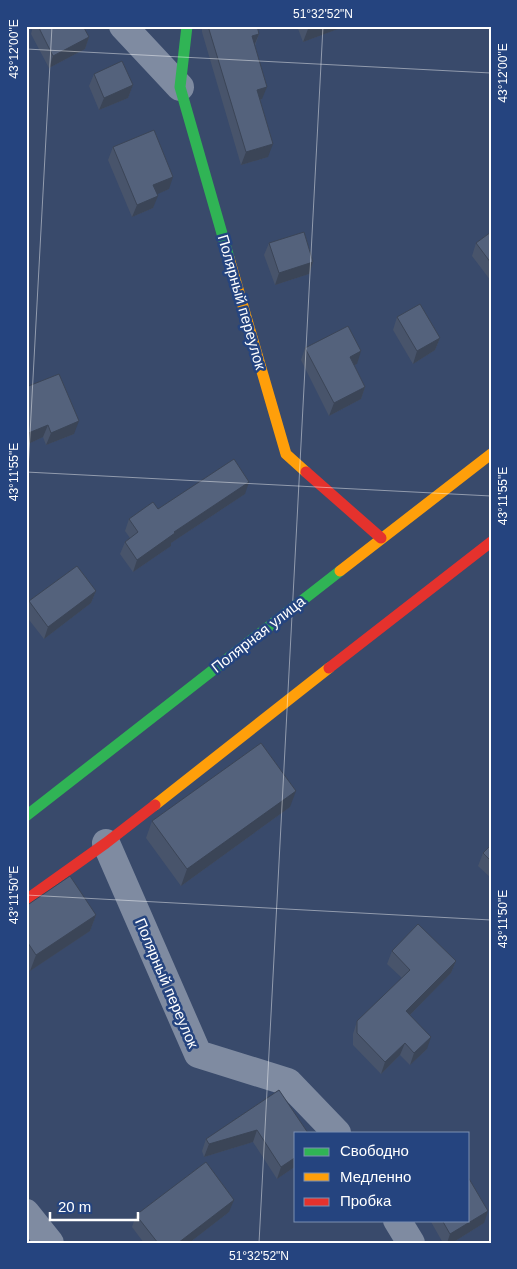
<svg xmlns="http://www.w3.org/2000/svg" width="517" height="1269" font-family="Helvetica,sans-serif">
  <rect width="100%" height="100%" fill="#394a6b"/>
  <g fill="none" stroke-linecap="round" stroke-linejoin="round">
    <!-- street -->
    <path stroke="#7f8ba1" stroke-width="28" d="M123,26L180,87
      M106,843L198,1054L288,1082L337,1133
      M26,1213L50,1243
      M397,1220L411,1243"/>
    <!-- fast -->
    <path stroke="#30b455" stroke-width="11" d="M187,26L180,87L229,258
      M26,816L340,571"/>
    <!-- slow -->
    <path stroke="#ff9f0a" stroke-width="11" d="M229,258L286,454L306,472
      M340,571L491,454
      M155,805L329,668"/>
    <!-- jam -->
    <path stroke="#e5322d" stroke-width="11" d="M306,472L381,538
      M329,668L491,542
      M26,900L106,843L155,805"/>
  </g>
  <!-- wall -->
  <path fill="#48546b" d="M33,26H83L89,37L85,49L49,68L31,34Z
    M202,26H257L259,34L255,46L262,99L260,100L268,157L241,165L202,32Z
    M297,26H339L338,29L303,42Z
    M94,74L133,85L128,98L99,110L89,86Z
    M113,147L169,189L157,194L153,208L132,217L108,160Z
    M491,232V281L472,256L476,243Z
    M269,243L313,262L309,274L275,285L264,255Z
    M397,317L440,338L435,350L413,364L393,330Z
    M305,348L357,364L354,365L365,387L361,399L329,416L301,360Z
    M26,387L74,434L46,445L43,437L26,445Z
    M245,494L171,543V546L133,572L120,554L125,542L130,538L125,531L129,519L158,509Z
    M96,591L91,603L44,639L26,616V610L29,601Z
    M290,807L181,886L146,838L152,821Z
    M491,845V878L478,866L483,853Z
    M26,906L96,915L90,931L30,971L26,966Z
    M392,951L456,961L451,973L410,1015L427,1049L410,1065L400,1055L381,1074L353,1045V1034L357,1021L402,978L387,964Z
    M279,1090L296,1133V1166L277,1179L253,1142L204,1157L202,1151L206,1139Z
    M229,1212L189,1243H144L132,1227L136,1215Z
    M430,1220H468L484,1223L452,1243H443Z"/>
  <!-- shaded-wall -->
  <path fill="#3b4557" d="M316,26H339L338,29L303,42L308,29Z
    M259,34L254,46L252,36Z
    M89,37L85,49L49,68L53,56Z
    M133,85L128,98L99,110L104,98Z
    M267,87L262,99L252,102L257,90Z
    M273,144L268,157L241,165L246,152Z
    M173,177L169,189L149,198L153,185Z
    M158,196L153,208L132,217L137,205Z
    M313,262L309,274L275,285L279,273Z
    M440,338L435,350L413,364L417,351Z
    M361,351L357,364L345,369L350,357Z
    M365,387L361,399L329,416L334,403Z
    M79,421L74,434L46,445L51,433Z
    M48,425L43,437L26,445V434Z
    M249,482L245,494L171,543V546L133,572L137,560L174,532Z
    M96,591L91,603L44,639L48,627Z
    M296,791L290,807L181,886L187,869Z
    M96,915L90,931L30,971L36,955Z
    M456,961L451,973L402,1023L406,1011Z
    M431,1037L427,1049L410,1065L414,1053Z
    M405,1043L400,1055L381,1074L385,1062Z
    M257,1130L253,1142L204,1157L209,1144Z
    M296,1157V1166L277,1179L281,1167Z
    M234,1200L229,1212L189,1243H178Z
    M488,1211L484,1223L452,1243H447L450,1234Z"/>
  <!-- building -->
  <path fill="#54627c" stroke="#3b4557" d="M38,26H83L89,37L53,56Z
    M208,26H257L259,34L252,36L267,87L257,90L273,144L246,152Z
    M306,26H316L308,29Z
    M122,61L133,85L104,98L94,74Z
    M154,130L173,177L153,185L158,196L137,205L113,147Z
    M304,232L313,262L279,273L269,243Z
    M491,232V263L476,243Z
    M420,304L440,338L417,351L397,317Z
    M348,326L361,351L350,357L365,387L334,403L305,348Z
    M59,374L79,421L51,433L48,425L26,434V387Z
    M234,459L249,482L174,532L175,533L137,560L125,542L138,532L129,519L153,502L158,509Z
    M77,566L96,591L48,627L29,601Z
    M261,743L296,791L187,869L152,821Z
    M491,845V861L483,853Z
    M70,876L96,915L36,955L26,940V906Z
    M418,924L456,961L406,1011L431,1037L414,1053L405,1043L385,1062L357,1033V1021L410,970L392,951Z
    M279,1090L308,1133H296V1157L281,1167L257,1130L209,1144L206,1139Z
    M206,1162L234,1200L178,1243H158L136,1215Z
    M468,1177L488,1211L450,1234L442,1220H468Z"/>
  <!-- ticks -->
  <path fill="none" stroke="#fff" stroke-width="1" stroke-opacity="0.45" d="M26,49L491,73M26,472L491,496M26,508L52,26M26,895L491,920M259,1243L323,26"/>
  <g text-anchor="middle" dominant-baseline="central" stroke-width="5" stroke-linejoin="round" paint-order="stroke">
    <!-- street labels -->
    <g font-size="15" fill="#fff" stroke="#25447f">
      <text transform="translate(242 302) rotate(74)">Полярный переулок</text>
      <text transform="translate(258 634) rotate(-38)">Полярная улица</text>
      <text transform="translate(167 983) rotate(67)">Полярный переулок</text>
    </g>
  </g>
  <!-- border -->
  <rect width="517" height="1269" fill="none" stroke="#25447f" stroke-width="55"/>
  <!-- legend -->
  <rect x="294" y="1132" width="175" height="90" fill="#25447f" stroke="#7c8fb2"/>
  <rect x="304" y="1148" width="25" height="8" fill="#30b455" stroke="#7c8fb2"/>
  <text x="340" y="1156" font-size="15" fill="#ffffff">Свободно</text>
  <rect x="304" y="1173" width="25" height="8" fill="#ff9f0a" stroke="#7c8fb2"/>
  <text x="340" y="1182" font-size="15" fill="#ffffff">Медленно</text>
  <rect x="304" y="1198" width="25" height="8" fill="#e5322d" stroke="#7c8fb2"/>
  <text x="340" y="1206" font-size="15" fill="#ffffff">Пробка</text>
  <!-- scale -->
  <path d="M50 1212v8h88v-8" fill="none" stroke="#ffffff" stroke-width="2.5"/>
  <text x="58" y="1212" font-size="15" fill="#ffffff" stroke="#25447f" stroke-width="4" paint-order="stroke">20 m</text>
  <rect x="28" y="28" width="462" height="1214" fill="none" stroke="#fff" stroke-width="2"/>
  <g font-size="12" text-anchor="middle" fill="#fff">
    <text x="323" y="18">51°32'52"N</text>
    <text transform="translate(14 49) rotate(-90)" y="4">43°12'00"E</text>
    <text transform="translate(503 73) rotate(-90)" y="4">43°12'00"E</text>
    <text transform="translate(14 472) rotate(-90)" y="4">43°11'55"E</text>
    <text transform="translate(503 496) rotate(-90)" y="4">43°11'55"E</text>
    <text transform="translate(14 895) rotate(-90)" y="4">43°11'50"E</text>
    <text transform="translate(503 919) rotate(-90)" y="4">43°11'50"E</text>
    <text x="259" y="1260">51°32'52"N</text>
  </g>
</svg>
